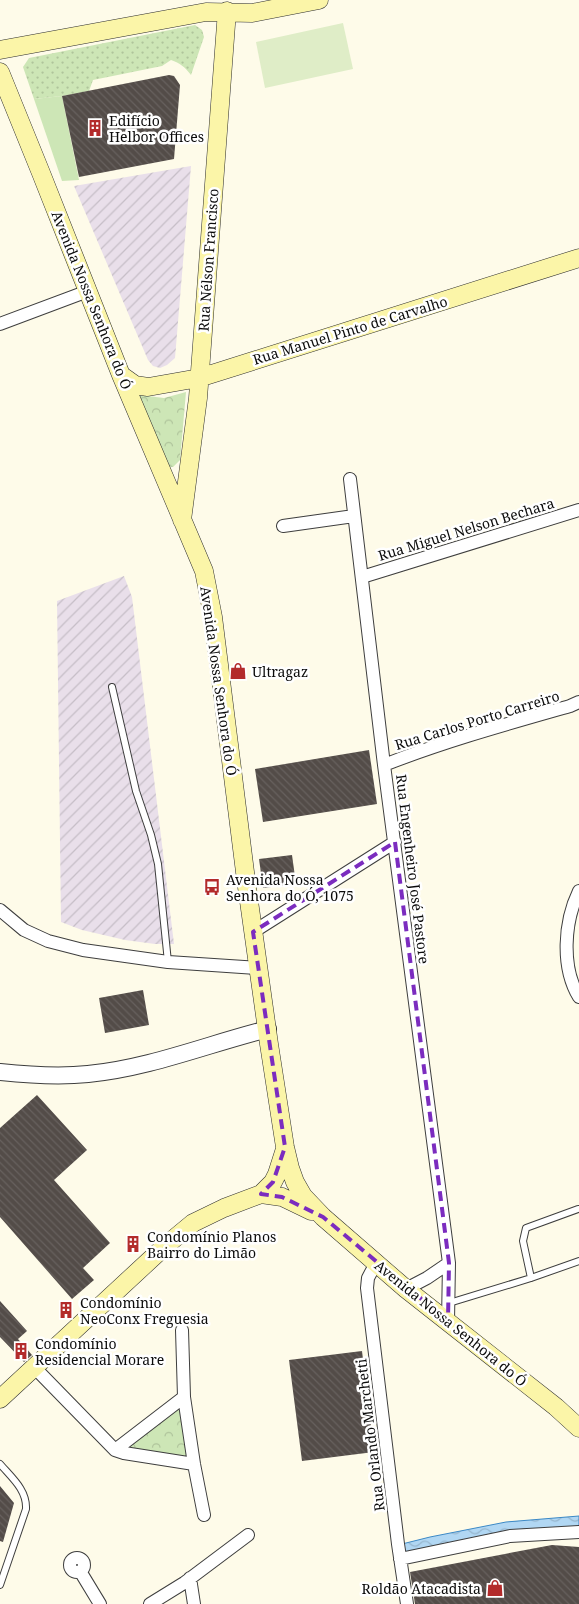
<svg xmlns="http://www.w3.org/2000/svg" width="579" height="1604" font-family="'Noto Serif',serif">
  <defs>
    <pattern id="industrial-furrows" width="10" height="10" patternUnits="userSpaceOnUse" patternTransform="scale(1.25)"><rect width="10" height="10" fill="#e9dfea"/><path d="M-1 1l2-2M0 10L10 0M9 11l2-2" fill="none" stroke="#c6bec7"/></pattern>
    <pattern id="grass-dots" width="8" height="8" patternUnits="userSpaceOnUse" patternTransform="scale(1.25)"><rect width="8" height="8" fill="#cde6b6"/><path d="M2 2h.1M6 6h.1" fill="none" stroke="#afc49b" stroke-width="1.8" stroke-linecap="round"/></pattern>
    <pattern id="park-crowns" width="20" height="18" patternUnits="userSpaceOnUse" patternTransform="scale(1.25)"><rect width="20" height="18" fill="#cde6b6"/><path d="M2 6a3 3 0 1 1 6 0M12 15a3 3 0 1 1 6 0" fill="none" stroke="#afc49b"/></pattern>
    <pattern id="water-waves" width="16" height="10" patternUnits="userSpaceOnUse" patternTransform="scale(1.25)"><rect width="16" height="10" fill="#b1d7f3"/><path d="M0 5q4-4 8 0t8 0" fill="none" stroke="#97b7cf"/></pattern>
    <pattern id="building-back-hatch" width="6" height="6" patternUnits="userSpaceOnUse" patternTransform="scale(1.25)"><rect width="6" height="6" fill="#534c48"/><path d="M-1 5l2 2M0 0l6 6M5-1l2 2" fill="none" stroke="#67615e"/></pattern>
  </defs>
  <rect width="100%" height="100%" fill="#fefbe9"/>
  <!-- industrial -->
  <path fill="url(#industrial-furrows)" d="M191,166L175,358L167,365L160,368L153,366L148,360L74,186Z
    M124,576L132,597L174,944H155L125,940L82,930L61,922L57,601Z"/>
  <!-- grass -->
  <path fill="url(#grass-dots)" d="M195,25L202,30L204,37L191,75C185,67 180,63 171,60L162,66L93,80L89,91L62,96L34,99L23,67L29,58Z"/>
  <!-- park -->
  <path fill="url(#park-crowns)" d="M186,392L180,460L173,467H168L139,395L164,398Z
    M180,1406L188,1457L129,1447Z"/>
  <!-- garden -->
  <path fill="#cde6b6" d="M62,96L79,180L62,181L34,99Z"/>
  <!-- pitch -->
  <path fill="#dfedc7" d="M343,23L353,69L265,88L256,42Z"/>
  <!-- water -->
  <path fill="url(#water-waves)" stroke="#3c89c6" d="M579,1516V1526L400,1554L398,1545L430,1537L506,1522Z"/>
  <!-- building -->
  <path fill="url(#building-back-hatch)" d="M169,75L174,76L180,85L174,159L79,177L62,96Z
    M369,750L377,804L263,822L255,769Z
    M292,855L296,884L263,888L259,859Z
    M143,990L149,1025L105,1033L99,998Z
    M37,1095L87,1150L54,1180L110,1243L83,1268L94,1280L72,1299L0,1217V1128Z
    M0,1301L27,1331L18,1339L32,1355L24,1362L0,1337Z
    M362,1351L374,1452L302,1461L289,1360Z
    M0,1486L14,1503L3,1542L0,1541Z
    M552,1545L579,1547V1604H415L410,1572Z"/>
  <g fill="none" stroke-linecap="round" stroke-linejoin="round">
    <!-- service casing -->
    <g stroke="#3e3e3e" stroke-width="8">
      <path id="service" d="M112,687L136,791L151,835L158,864L168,962
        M531,1278L523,1241L526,1228L578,1209
        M449,1303L531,1278L579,1261
        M0,1464C12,1478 27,1490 26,1509L0,1585"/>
    </g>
    <!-- minor casing -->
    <g stroke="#3e3e3e" stroke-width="14">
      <path id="minor" d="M0,324L88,291
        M350,479L384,765L449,1263L448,1321
        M283,526L354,516
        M362,577L579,510
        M384,765C445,741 507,724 570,706L579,702
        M579,891C564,922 561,967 579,997
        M0,910L24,930L48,941L83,950L168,962L258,968
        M253,932L395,842
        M376,1263L368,1278L367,1288L398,1544L407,1604
        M406,1289L427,1278L449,1263
        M182,1330L184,1397L194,1464L204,1515
        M35,1368L115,1450L124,1453L194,1464
        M115,1450L184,1397
        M70 1565a7 7 0 1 1 14 0a7 7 0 1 1-14 0Z
        M400,1559L510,1536L579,1532
        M80,1571L100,1604
        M190,1578L194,1604
        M150,1604L184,1583L248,1535"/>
    </g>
    <!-- tertiary casing -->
    <g stroke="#3e3e3e" stroke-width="18">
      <path id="tertiary" d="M0,1072C29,1075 59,1077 88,1074C150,1068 208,1044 268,1029"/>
    </g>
    <!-- secondary casing -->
    <g stroke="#2d2d2d" stroke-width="19">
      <path id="secondary" d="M0,50L206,12L252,13L319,0
        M0,72L41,173L121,375L204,571L213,617L246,880L269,1044L285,1147L290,1168L295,1182L303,1196L323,1217L406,1289L556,1407L579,1428
        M121,375L135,385L148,387L199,378L579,258
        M182,520L198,398L227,11
        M261,1194L273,1182L277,1174L285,1149
        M0,1399L164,1247L193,1223L224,1208L261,1194L282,1197L311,1211"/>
    </g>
    <!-- service -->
    <use href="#service" stroke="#fff" stroke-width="6"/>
    <!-- minor -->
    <use href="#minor" stroke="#fff" stroke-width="12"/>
    <!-- tertiary -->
    <use href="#tertiary" stroke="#fff" stroke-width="16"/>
    <!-- secondary -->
    <use href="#secondary" stroke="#fbf5a8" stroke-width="18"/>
  </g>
  <!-- marked area -->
  <path fill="none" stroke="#7b2cbf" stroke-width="4" stroke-dasharray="10 6" stroke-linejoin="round" d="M395,842L449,1263L448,1321L323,1217L282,1197L261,1194L273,1182L285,1147L253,932Z"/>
  <!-- icons -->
  <defs>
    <g id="building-bare" transform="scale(1.35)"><path d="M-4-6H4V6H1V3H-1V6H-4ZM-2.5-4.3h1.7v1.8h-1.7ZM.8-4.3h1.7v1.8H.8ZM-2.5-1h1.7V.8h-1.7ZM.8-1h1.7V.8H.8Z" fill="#b32b2b" stroke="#fff" stroke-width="2.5" paint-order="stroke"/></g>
    <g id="shop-bare" transform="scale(1.35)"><path d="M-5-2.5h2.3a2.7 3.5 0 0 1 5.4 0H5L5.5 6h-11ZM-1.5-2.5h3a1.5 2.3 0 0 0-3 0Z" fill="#b32b2b" stroke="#fff" stroke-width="2.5" paint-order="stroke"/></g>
    <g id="bus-bare" transform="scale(1.35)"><path d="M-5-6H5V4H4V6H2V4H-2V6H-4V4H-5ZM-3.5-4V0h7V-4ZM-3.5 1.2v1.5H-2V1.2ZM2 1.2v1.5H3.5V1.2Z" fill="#b32b2b" stroke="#fff" stroke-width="2.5" paint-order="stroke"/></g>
  </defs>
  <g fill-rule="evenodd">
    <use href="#building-bare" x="95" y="128"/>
    <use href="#shop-bare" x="238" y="671"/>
    <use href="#bus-bare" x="212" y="887"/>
    <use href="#building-bare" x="133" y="1244"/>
    <use href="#building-bare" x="66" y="1310"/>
    <use href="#building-bare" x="21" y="1351"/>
    <use href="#shop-bare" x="495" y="1588"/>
  </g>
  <g text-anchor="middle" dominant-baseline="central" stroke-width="5" stroke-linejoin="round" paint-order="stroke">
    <!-- poi labels -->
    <g font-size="14" fill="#0b0b0b" stroke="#fff" text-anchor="start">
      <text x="109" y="120">Edifício<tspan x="109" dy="16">Helbor Offices</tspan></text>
      <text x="252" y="671">Ultragaz</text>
      <text x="226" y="879">Avenida Nossa<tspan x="226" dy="16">Senhora do Ó, 1075</tspan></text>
      <text x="147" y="1236">Condomínio Planos<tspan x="147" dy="16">Bairro do Limão</tspan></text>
      <text x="80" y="1302">Condomínio<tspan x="80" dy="16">NeoConx Freguesia</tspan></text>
      <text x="35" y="1343">Condomínio<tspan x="35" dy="16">Residencial Morare</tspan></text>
      <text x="481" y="1588" text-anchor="end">Roldão Atacadista</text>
    </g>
    <!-- street labels -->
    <g font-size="14" fill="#0b0b0b" stroke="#fff">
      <text transform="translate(208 260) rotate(-86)">Rua Nélson Francisco</text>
      <text transform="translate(92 300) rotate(68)">Avenida Nossa Senhora do Ó</text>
      <text transform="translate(350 330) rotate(-17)">Rua Manuel Pinto de Carvalho</text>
      <text transform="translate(466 529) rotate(-17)">Rua Miguel Nelson Bechara</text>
      <text transform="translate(219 681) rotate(82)">Avenida Nossa Senhora do Ó</text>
      <text transform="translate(477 720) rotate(-17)">Rua Carlos Porto Carreiro</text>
      <text transform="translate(413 869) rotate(83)">Rua Engenheiro José Pastore</text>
      <text transform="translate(451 1323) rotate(39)">Avenida Nossa Senhora do Ó</text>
      <text transform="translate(370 1435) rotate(-97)">Rua Orlando Marchetti</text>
    </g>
  </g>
</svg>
